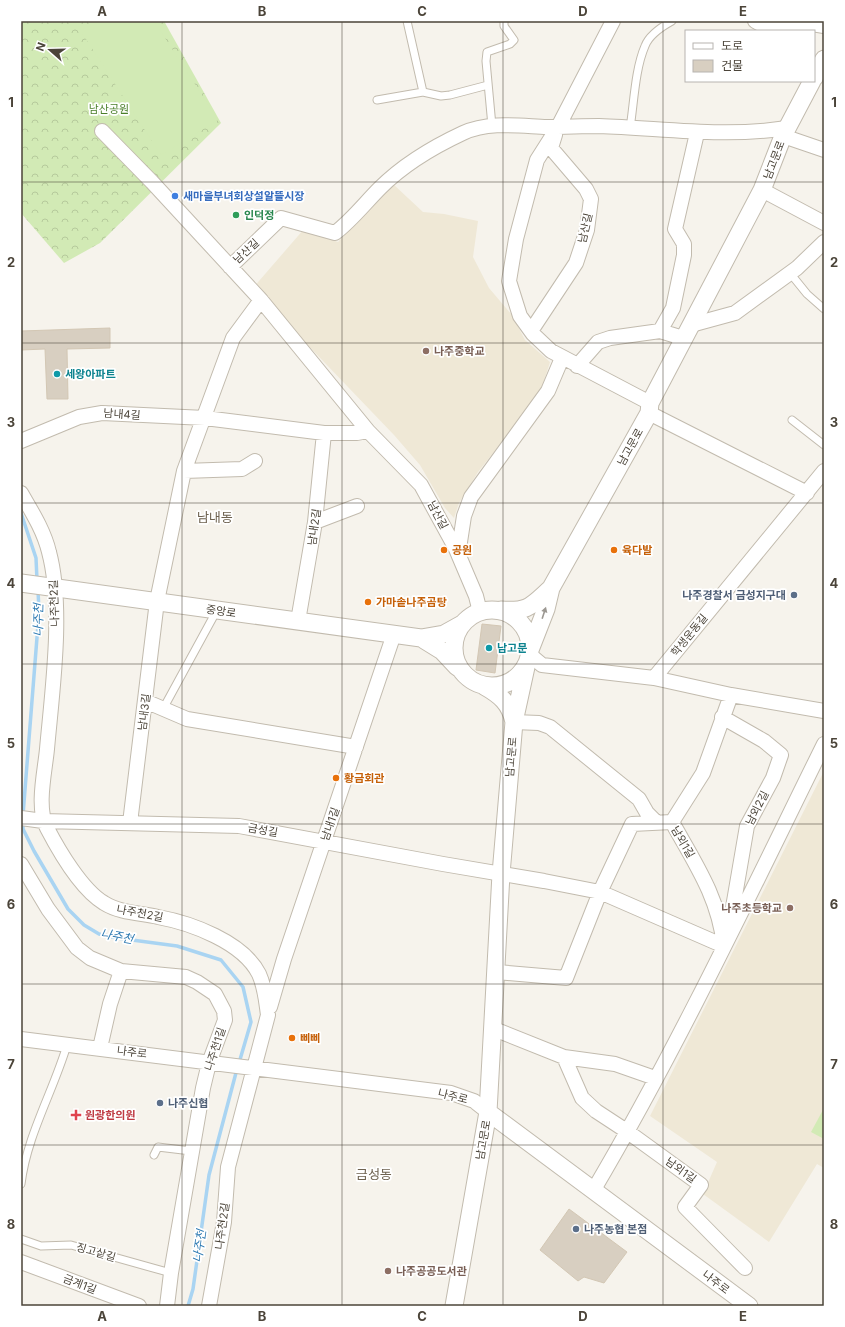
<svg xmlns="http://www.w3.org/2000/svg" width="845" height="1327" font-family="Inter,'Noto Sans KR',sans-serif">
  <defs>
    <pattern id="forest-crowns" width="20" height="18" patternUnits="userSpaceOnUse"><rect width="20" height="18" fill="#d2eab5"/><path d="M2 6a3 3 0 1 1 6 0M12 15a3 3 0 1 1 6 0" fill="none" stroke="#b6ca9c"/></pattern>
  </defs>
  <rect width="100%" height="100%" fill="#f6f3ec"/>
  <!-- education -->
  <path fill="#efe8d6" d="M393,184L423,212L444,214L478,221L473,257L489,288L512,315L525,340L550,362L540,394L478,472L459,503L454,518L445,508L420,465L394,435L253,288L304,229L338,242Z
    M824,771V1168L817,1164L769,1242L703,1194L717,1162L650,1116Z"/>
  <!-- forest -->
  <path fill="url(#forest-crowns)" d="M21,21H164L221,123L100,243L64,263L21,213Z"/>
  <!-- garden -->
  <path fill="#d2eab5" d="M100,21H154L218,120L161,155L82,33Z
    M824,1108V1139L811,1132Z"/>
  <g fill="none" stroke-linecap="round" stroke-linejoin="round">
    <!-- stream -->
    <path stroke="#a9d4f2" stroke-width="3.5" d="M21,513L36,558L37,580
      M23,815L39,612L38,590
      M23,821V829L34,851L68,909L84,925L99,934L117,938L177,946L221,960L243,987L251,1022L239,1063
      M188,1306L193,1289L209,1175L237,1069"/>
  </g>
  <!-- building -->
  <path fill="#d8cfc1" stroke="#d3c7b4" d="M110,328V348L67,349L68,399H47L45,349L21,350V331Z
    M482,624L501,626L495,673L476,670Z
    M569,1209L627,1252L604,1283L584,1277L578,1281L540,1250Z"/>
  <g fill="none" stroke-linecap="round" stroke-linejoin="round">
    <!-- service casing -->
    <g stroke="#c2bbae" stroke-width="9">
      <path id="service" d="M407,21L423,92
        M377,100L423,92L441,96L450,95L488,85
        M492,126L486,61L487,52L510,44L514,40L504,26V21
        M630,128C634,103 635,69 645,46C649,35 663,26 672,21
        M790,273L807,294L824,309
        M792,420L824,445
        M163,709L217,610
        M154,1155L158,1147L191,1151
        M21,1184C27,1135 53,1092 67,1045
        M21,1239L41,1246L71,1245L171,1273"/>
    </g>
    <!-- minor casing -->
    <g stroke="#c2bbae" stroke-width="16">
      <path id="minor" d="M613,21L558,127L537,160L516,239L509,281L520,316L533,334L551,351L650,403
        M755,21L768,28L806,23L824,26
        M102,131L152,182L261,300L368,431L421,485L456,549L476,596L480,612
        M783,136L824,150
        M762,190L824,223
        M230,267L281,218L335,233C352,220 365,203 380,188C404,164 433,147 463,133C489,121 520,126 547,127C565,127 582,126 599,126C662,128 724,138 787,128
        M691,325L735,313L797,268L824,242
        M531,331L576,263L587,230L591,199L586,189L551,148L555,135
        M660,331L673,308L684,255V244L675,229L697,133
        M577,366L598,342L610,338L660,331L683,338
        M649,413L807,493
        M21,441L79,417L102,413L205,418L324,433H357L368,431
        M184,471L242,469L255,461
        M21,493C32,512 44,531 49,552C64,608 52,692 47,749C45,771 36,808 47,828C59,851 82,890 104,903C120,913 140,913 158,917C191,923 243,942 259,974C265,987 266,1001 268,1015L228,1167L224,1222L209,1306
        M315,522L357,506
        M456,549L460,542L464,516L471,497L548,391L562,358
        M298,621L315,522L324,433
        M530,655L542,665L654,678L824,471
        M654,678L731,695L824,711
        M145,701L187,719L356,747
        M722,717L764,741L781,755L773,778L747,826L732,913L726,925
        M514,722L539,723L550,727L639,799L647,813L656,822
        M21,818L43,821L239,826L443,864L544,881L600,892L724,946C719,898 695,863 672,822
        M672,822L703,773L731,695
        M130,823L157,601L184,471L233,338L261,300
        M21,864L48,909L77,948L90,958L121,971L186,977L197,982L215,994L224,1011L225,1020L209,1063L203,1088L171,1273L167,1306
        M497,972L566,978L600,892L632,824L672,822
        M270,1007L284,959L394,634
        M494,1029L564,1057L615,1064L655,1078
        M21,1039L451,1093L474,1101L488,1112
        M100,1048L110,1004L121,971
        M564,1057L582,1098L596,1111L628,1132L701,1185L685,1207L745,1268
        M593,1191C678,1047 750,894 824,744
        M21,1262L139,1306"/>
    </g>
    <!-- tertiary casing -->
    <g stroke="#c2bbae" stroke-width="19">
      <path id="tertiary" d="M814,78L824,59
        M21,583L421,638
        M551,588L649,413L650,403L762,190L783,136L812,81
        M454 648a38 38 0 1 1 76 0a38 38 0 1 1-76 0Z
        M501,610C529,612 531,606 551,588L546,609L530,650
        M457,667L442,651L421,638L444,634L462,624
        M484,686C500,695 510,703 514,722L526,667
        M488,1112L749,1306
        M454,1306L488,1112L501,874L514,722"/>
    </g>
    <!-- service -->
    <use href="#service" stroke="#fff" stroke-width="7"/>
    <!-- minor -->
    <use href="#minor" stroke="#fff" stroke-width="14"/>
    <!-- tertiary -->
    <use href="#tertiary" stroke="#fff" stroke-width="17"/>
  </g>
  <!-- one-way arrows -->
  <defs><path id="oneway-solid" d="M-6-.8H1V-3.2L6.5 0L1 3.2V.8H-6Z"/></defs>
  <use fill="#9c9892" href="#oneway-solid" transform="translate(544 613) rotate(-72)"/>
  <!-- grid -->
  <path fill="none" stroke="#4b4439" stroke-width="1" stroke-opacity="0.55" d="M182,21V1306M342,21V1306M503,21V1306M663,21V1306M21,182H824M21,343H824M21,503H824M21,664H824M21,824H824M21,984H824M21,1145H824"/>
  <!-- markers -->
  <circle fill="#3f7fe0" stroke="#fff" stroke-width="1.5" cx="175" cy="196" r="4"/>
  <circle fill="#2e9e5b" stroke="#fff" stroke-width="1.5" cx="236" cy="215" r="4"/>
  <g fill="#8d6e63" stroke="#fff" stroke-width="1.5">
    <circle cx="426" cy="351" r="4"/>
    <circle cx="790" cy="908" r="4"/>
    <circle cx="388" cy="1271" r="4"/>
  </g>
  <g fill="#0f9aa8" stroke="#fff" stroke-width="1.5">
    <circle cx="57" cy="374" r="4"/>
    <circle cx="489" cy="648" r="4"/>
  </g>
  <g fill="#e8710a" stroke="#fff" stroke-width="1.5">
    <circle cx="444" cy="550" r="4"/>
    <circle cx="614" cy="550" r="4"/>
    <circle cx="368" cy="602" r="4"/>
    <circle cx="336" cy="778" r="4"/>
    <circle cx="292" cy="1038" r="4"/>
  </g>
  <g fill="#5c6f8a" stroke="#fff" stroke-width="1.5">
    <circle cx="794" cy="595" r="4"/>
    <circle cx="160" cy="1103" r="4"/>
    <circle cx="576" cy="1229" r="4"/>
  </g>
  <path fill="#e0444e" stroke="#fff" stroke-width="1.5" d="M74 1109h4v4h4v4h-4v4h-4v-4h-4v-4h4z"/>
  <g text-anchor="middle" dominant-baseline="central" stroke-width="3.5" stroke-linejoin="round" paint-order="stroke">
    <!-- park labels -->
    <g font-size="11" fill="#4a7f2a" stroke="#fff">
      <text x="109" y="109">남산공원</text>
    </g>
    <!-- street labels -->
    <g font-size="11" fill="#4b4439" stroke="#fff">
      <text transform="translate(774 160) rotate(-69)">남고문로</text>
      <text transform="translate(585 228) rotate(-77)">남산길</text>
      <text transform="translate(246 251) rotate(-43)">남산길</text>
      <text transform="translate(122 414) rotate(4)">남내4길</text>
      <text transform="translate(630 447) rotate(-61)">남고문로</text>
      <text transform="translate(438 515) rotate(62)">남산길</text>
      <text transform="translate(314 527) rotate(-82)">남내2길</text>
      <text transform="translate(54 603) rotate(-92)">나주천2길</text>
      <text transform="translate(221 611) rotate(8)">중앙로</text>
      <text transform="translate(689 635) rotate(-51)">학생운동길</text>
      <text transform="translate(144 712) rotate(-83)">남내3길</text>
      <text transform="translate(511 757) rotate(-85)">남고문로</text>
      <text transform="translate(757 808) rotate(-63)">남외2길</text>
      <text transform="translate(330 824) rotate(-71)">남내1길</text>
      <text transform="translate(263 830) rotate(10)">금성길</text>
      <text transform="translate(683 842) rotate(60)">남외1길</text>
      <text transform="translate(140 913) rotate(11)">나주천2길</text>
      <text transform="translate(215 1049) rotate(-72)">나주천1길</text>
      <text transform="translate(132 1052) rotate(7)">나주로</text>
      <text transform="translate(453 1096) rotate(14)">나주로</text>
      <text transform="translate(483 1140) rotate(-80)">남고문로</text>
      <text transform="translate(681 1170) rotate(36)">남외1길</text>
      <text transform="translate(222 1226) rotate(-82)">나주천2길</text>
      <text transform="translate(96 1252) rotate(16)">징고샅길</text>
      <text transform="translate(716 1282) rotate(37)">나주로</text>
      <text transform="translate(80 1284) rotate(21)">금계1길</text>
    </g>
    <!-- shop labels -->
    <g font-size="11" font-weight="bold" fill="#366cbe" stroke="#fff" text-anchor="start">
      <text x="183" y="196">새마을부녀회상설알뜰시장</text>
    </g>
    <!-- leisure labels -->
    <g font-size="11" font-weight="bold" fill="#27864d" stroke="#fff" text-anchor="start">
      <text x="244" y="215">인덕정</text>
    </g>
    <!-- education labels -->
    <g font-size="11" font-weight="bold" fill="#785e54" stroke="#fff" text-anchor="start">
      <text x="434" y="351">나주중학교</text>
      <text x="782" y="908" text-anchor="end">나주초등학교</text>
      <text x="396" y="1271">나주공공도서관</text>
    </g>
    <!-- culture labels -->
    <g font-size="11" font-weight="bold" fill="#0d838f" stroke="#fff" text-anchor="start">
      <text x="65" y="374">세왕아파트</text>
      <text x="497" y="648">남고문</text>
    </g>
    <!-- food labels -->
    <g font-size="11" font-weight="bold" fill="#c56008" stroke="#fff" text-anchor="start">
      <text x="452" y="550">공원</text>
      <text x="622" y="550">육다발</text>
      <text x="376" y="602">가마솥나주곰탕</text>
      <text x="344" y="778">황금회관</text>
      <text x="300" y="1038">삐삐</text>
    </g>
    <!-- service labels -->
    <g font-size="11" font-weight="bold" fill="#4e5e75" stroke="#fff" text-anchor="start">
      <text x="786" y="595" text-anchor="end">나주경찰서 금성지구대</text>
      <text x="168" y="1103">나주신협</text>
      <text x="584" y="1229">나주농협 본점</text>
    </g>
    <!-- health labels -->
    <g font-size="11" font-weight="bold" fill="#be3a42" stroke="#fff" text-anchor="start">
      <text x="85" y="1115">원광한의원</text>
    </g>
    <!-- water labels -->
    <g font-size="12" font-style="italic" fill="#2e7ab2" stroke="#fff">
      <text transform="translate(38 620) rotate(-89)">나주천</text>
      <text transform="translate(117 936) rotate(11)">나주천</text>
      <text transform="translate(199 1246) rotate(-82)">나주천</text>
    </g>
    <!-- quarter labels -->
    <g font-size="13" fill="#6e6250" stroke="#fff">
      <text x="215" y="517">남내동</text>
      <text x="374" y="1174">금성동</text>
    </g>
  </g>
  <!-- border -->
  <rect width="845" height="1327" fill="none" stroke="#ffffff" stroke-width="44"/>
  <!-- legend -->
  <rect x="685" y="30" width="130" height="52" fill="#ffffff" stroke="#b7b4b0"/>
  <rect x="693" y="43" width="20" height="6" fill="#ffffff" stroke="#b7b4b0"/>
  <text x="721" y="50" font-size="12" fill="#4b4439">도로</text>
  <rect x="693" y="60" width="20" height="12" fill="#d8cfc1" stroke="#b7b4b0"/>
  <text x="721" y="70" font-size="12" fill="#4b4439">건물</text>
  <!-- north arrow -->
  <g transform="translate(50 50) rotate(290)" stroke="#ffffff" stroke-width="3" paint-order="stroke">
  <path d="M0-3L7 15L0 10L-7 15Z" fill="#4b4439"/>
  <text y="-6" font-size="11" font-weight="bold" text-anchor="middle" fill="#4b4439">N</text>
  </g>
  <rect x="22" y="22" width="801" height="1283" fill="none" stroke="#4b4439" stroke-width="1.5"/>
  <g font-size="13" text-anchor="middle" font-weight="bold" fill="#4b4439">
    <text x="102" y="16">A</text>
    <text x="262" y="16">B</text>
    <text x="422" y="16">C</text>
    <text x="583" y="16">D</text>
    <text x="743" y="16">E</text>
    <text x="11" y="107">1</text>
    <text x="834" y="107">1</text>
    <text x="11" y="267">2</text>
    <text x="834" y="267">2</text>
    <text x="11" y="427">3</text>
    <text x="834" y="427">3</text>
    <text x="11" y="588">4</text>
    <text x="834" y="588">4</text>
    <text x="11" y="748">5</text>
    <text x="834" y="748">5</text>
    <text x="11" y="909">6</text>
    <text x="834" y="909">6</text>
    <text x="11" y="1069">7</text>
    <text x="834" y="1069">7</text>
    <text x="11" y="1229">8</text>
    <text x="834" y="1229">8</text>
    <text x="102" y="1321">A</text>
    <text x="262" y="1321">B</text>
    <text x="422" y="1321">C</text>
    <text x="583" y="1321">D</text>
    <text x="743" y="1321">E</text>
  </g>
</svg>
